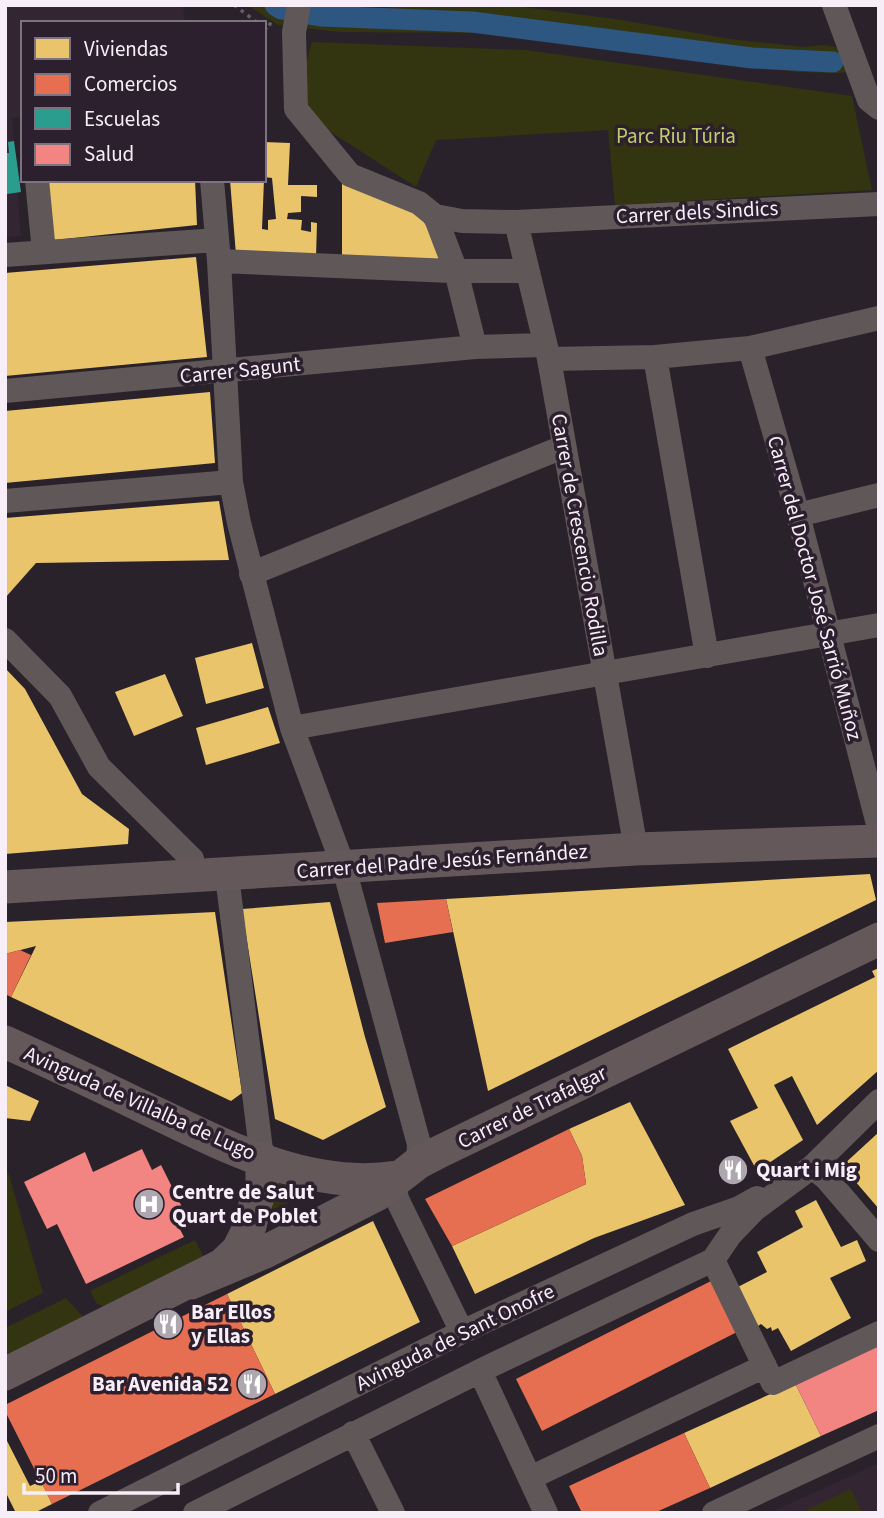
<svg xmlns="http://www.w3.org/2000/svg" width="884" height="1518" font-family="'Source Sans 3',sans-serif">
  <rect width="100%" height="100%" fill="#29222a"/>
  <!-- education -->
  <path fill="#332532" d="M5,5H183L185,23H23V117L12,118L21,236L5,237Z
    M879,1463V1513H769Z"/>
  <!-- green -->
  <path fill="#323510" d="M247,5L363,9L421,5L524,7L622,20L730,39L804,47L823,45L836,47L845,57L847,72L838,73L797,72L592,44L476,33L339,32L278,25Z
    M312,42L526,50L852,96L872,190L615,205L608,130L436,140L416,187L320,125L298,92Z
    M5,1169L9,1175L43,1293L5,1312Z
    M271,1174L321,1189L258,1216Z
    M195,1240L204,1258L105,1306L97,1304L90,1291Z
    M66,1298L84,1318L5,1357V1328Z
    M851,1489L862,1513H800Z"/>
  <!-- homes -->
  <path fill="#e9c46a" d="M264,142L290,143L288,185H317V197L301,196V212L288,213L287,219L302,220L301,230L311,232V222L317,223L316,258L236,255L230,180H264L262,229L268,230V220L276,219L272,178L264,177Z
    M342,175L417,213L426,225L443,263L342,261Z
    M48,180H195L197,225L54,240Z
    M196,257L207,357L5,376V273Z
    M210,392L215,463L5,483V411Z
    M219,501L229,560L36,563L5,598V518Z
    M252,643L264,688L206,704L195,658Z
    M5,668L25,689L82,794L129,829L128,844L5,854Z
    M165,674L183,716L134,736L115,692Z
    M268,707L280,743L206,765L196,728Z
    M870,874L876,900L488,1091L446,899Z
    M330,902L365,1037L386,1107L323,1140L275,1119L242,909Z
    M215,912L242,1093L231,1101L11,997L36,946L5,954V922Z
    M879,968V1070L817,1125L792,1076L774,1085L803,1140L757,1171L730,1121L758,1108L728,1049L875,977L872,971Z
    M5,1085L39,1101L30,1121L5,1118Z
    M630,1102L685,1205L594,1238L475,1294L452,1246L586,1184L582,1156L569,1129Z
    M879,1132V1209L842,1166Z
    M816,1200L841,1247L857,1240L866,1261L830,1278L851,1318L791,1351L778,1328L772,1331L771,1327L767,1329L761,1324L758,1326L734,1289L767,1272L757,1252L803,1227L795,1211Z
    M373,1221L420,1322L275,1394L227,1294Z
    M795,1383L821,1436L710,1488L684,1433Z
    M5,1437L30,1486L41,1481L52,1504L34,1513H16L5,1491Z"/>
  <!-- shops -->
  <path fill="#e76f51" d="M446,899L453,932L385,943L377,903Z
    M20,950L31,955L11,997L5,994V954Z
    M569,1129L582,1156L586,1184L452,1246L425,1199Z
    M715,1279L741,1330L542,1431L516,1379Z
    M227,1294L275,1394L52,1504L5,1411V1405Z
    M684,1433L710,1488L654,1513H582L569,1486Z"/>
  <!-- schools -->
  <path fill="#2a9d8f" d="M14,141L21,192L7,194L5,153H9L8,142Z"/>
  <!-- health -->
  <path fill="#f28482" d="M142,1149L152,1170L161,1165L184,1211L173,1216L184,1237L86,1284L57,1224L47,1229L24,1182L85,1152L93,1172Z
    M879,1345V1410L821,1436L795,1383Z"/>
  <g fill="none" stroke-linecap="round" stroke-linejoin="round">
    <!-- canal -->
    <path stroke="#2d5680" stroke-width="21" d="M275,5L281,9L320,16L472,22L752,58L833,62"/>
    <!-- path -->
    <path stroke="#675e61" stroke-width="3.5" stroke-dasharray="3.5 5" stroke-linecap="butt" d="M234,5L258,23
      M264,28L267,30L271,22"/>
    <!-- street -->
    <path stroke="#605758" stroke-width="24" d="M299,5L294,32L296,109L350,175L419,203L435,216L462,221L516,222L879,204
      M834,5L869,100L879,108
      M37,180L44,252
      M212,180L219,261L231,482L239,523L292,728L344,868L419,1144L418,1163
      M435,216L456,271L475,347L545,345
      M516,222L549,359L636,849
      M5,255L217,240
      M219,261L451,271H527
      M750,348L798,515L879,828
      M655,357L707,656
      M549,359L655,357L750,348L879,318
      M5,391L475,347
      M5,501L231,482
      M798,515L879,495
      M251,574L563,447
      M5,640L60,696L99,767L192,859
      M292,728L879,625
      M234,873L228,884L262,1158
      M812,1167L826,1178L879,1240
      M399,1176L395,1188L397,1199L462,1332
      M713,1260L773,1383L879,1333
      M480,1371L546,1513
      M353,1433L393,1513
      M530,1478L765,1366
      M100,1513L462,1332L693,1224L739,1208L757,1198
      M195,1513L488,1367L713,1260L730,1235L755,1209L812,1167L879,1101
      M714,1513L879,1436"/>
    <!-- secondary -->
    <path stroke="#64585a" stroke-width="33" d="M5,887L636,849L879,841
      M5,1042C49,1062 92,1082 135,1103C215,1141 306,1192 397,1177
      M191,1283L265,1252L378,1194L418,1163L439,1152L879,939
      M5,1374L222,1265L238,1250L250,1226L255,1205L262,1187V1158"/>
  </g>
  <!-- icons -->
  <defs>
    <g id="restaurant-disc" transform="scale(1.575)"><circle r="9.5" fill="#afa7b0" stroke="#2c1f2e"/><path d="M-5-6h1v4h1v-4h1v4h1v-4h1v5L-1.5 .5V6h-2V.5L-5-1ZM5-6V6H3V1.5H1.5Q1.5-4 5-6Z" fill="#fff"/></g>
    <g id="hospital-disc" transform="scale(1.575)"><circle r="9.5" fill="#afa7b0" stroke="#2c1f2e"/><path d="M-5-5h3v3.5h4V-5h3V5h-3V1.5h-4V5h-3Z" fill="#fff"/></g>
  </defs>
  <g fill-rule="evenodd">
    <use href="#restaurant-disc" x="733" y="1170"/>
    <use href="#hospital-disc" x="149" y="1204"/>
    <use href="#restaurant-disc" x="168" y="1324"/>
    <use href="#restaurant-disc" x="252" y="1384"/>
  </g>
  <g text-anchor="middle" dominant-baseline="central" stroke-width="7" stroke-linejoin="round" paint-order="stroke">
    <!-- park labels -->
    <g font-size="21" fill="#c0cd6e" stroke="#2c1f2e">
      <text x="676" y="136">Parc Riu Túria</text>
    </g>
    <!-- street labels -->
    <g font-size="21" fill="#f7eef8" stroke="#2c1f2e">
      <text transform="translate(697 212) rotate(-3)">Carrer dels Sindics</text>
      <text transform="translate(240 370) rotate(-6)">Carrer Sagunt</text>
      <text transform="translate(580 535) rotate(80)">Carrer de Crescencio Rodilla</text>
      <text transform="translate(815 588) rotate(75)">Carrer del Doctor José Sarrió Muñoz</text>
      <text transform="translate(442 861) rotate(-4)">Carrer del Padre Jesús Fernández</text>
      <text transform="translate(140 1103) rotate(24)">Avinguda de Villalba de Lugo</text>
      <text transform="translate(532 1107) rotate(-26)">Carrer de Trafalgar</text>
      <text transform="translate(455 1337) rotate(-26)">Avinguda de Sant Onofre</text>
    </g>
    <!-- poi labels -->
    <g font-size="21" font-weight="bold" fill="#f7eef8" stroke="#2c1f2e" text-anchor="start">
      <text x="756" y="1170">Quart i Mig</text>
      <text x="172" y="1192">Centre de Salut<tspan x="172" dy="24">Quart de Poblet</tspan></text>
      <text x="191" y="1312">Bar Ellos<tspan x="191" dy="24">y Ellas</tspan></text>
      <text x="229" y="1384" text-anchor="end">Bar Avenida 52</text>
    </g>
  </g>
  <!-- border -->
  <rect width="884" height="1518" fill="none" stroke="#f7eef8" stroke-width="14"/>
  <!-- legend -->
  <rect x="21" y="21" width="245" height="161" fill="#2c1f2e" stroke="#7d727f" stroke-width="2"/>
  <rect x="35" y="38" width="35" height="21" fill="#e9c46a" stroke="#7d727f" stroke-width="2"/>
  <text x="84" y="56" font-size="21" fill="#f7eef8">Viviendas</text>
  <rect x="35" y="74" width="35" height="21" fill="#e76f51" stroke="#7d727f" stroke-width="2"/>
  <text x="84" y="91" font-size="21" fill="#f7eef8">Comercios</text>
  <rect x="35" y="108" width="35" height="21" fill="#2a9d8f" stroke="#7d727f" stroke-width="2"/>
  <text x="84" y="126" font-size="21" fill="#f7eef8">Escuelas</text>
  <rect x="35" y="144" width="35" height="21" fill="#f28482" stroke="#7d727f" stroke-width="2"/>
  <text x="84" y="161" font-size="21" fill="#f7eef8">Salud</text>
  <!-- scale -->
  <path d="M24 1483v10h154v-10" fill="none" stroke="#f7eef8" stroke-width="3.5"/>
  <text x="35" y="1483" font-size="21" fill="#f7eef8" stroke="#2c1f2e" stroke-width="5" paint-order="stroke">50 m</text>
</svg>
